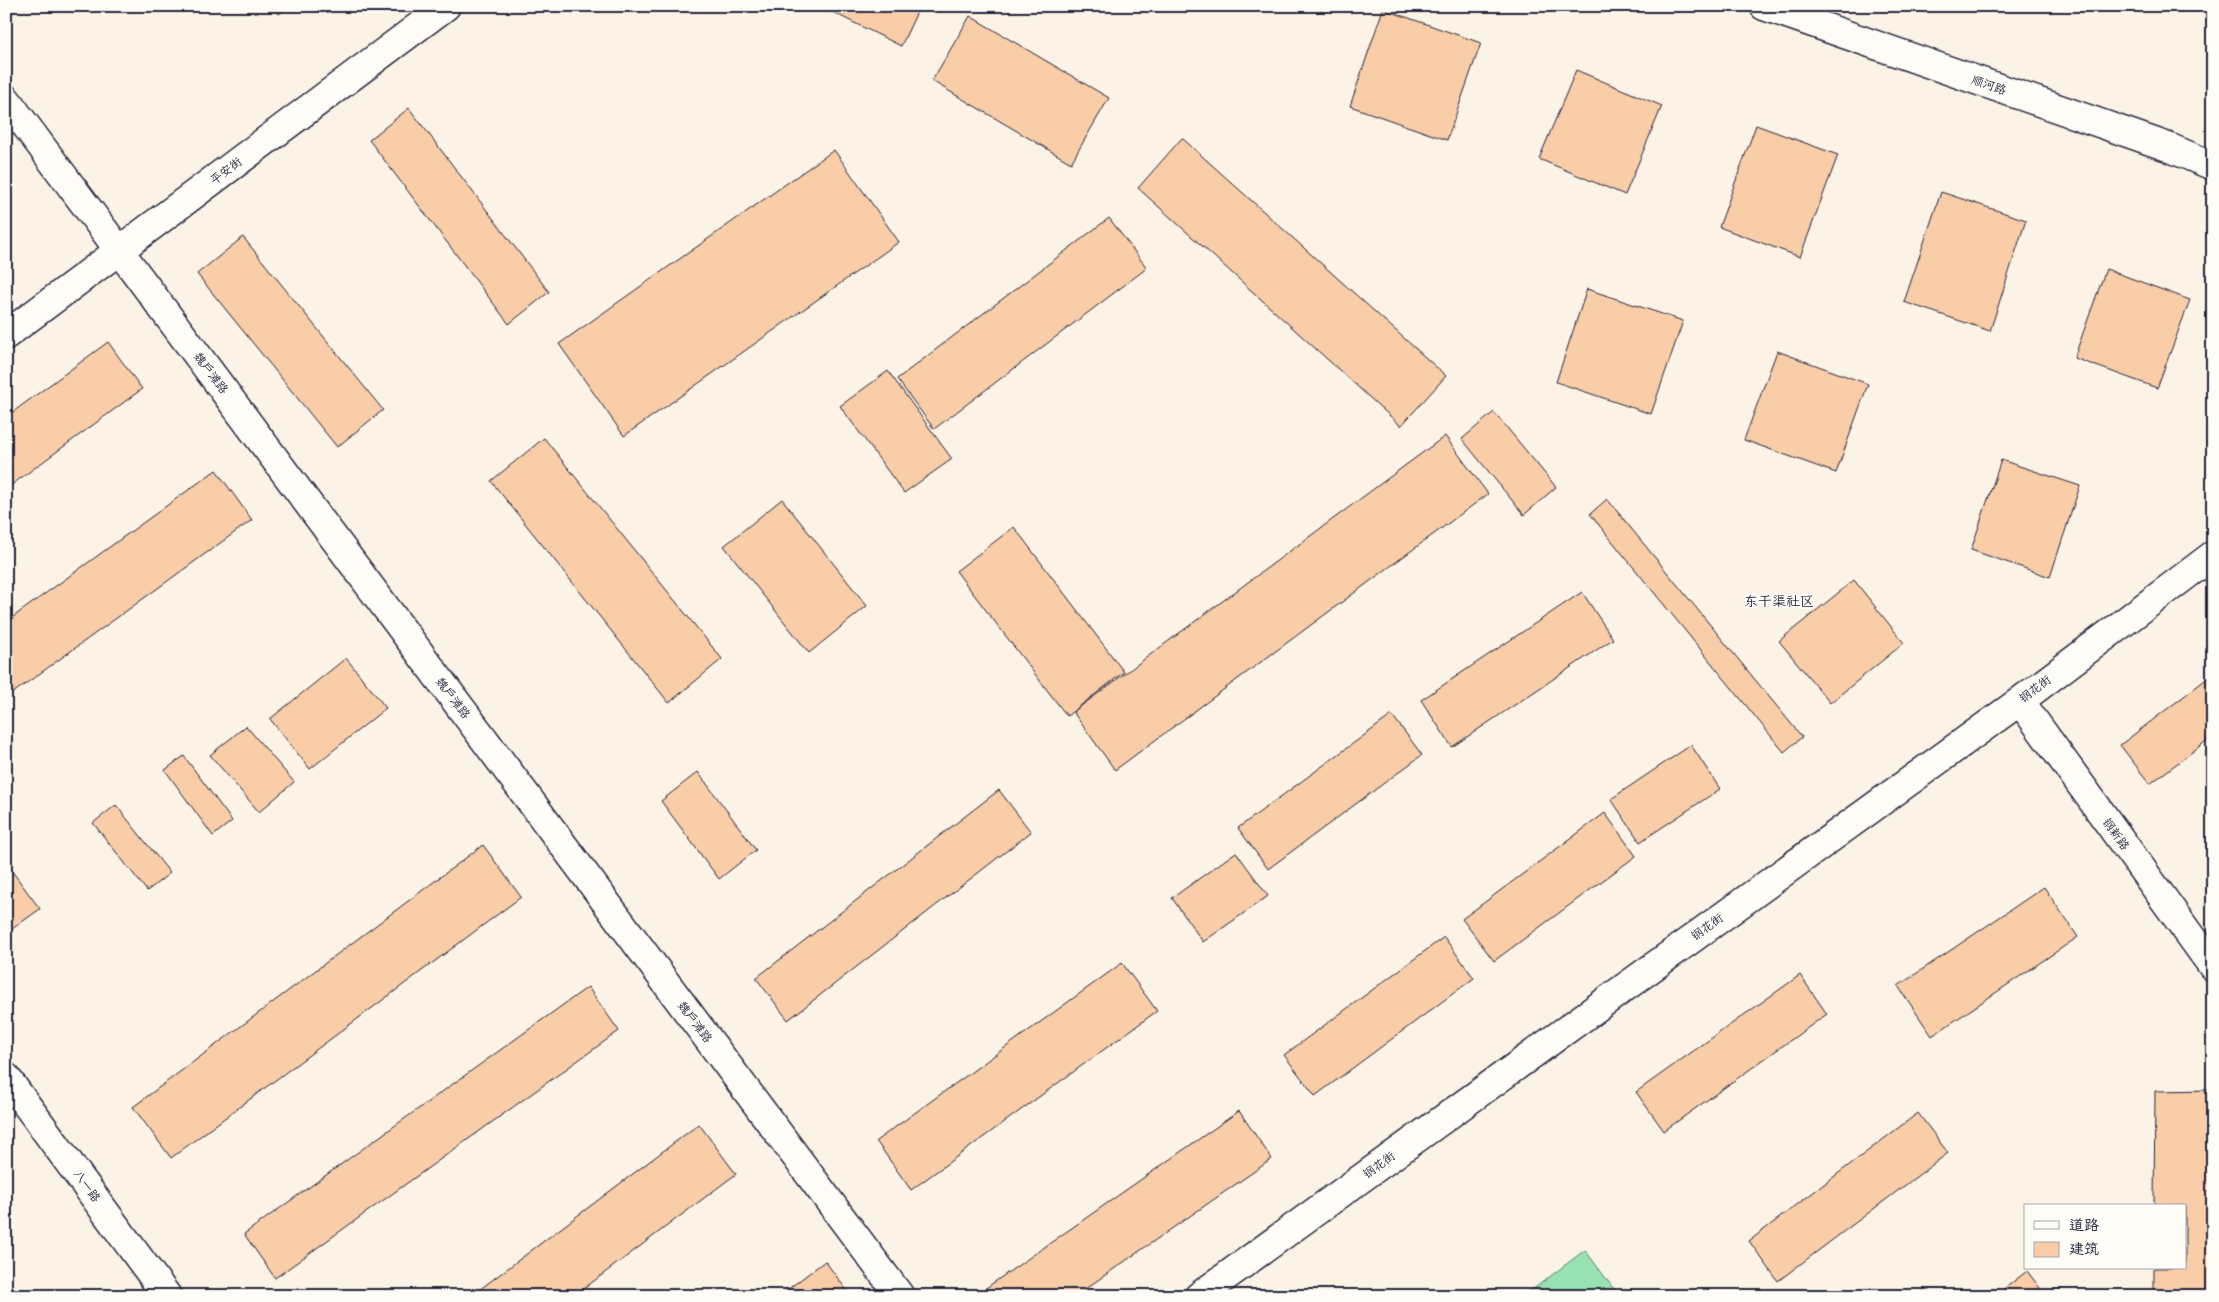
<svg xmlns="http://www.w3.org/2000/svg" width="2219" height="1302" font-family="'Shantell Sans','LXGW WenKai TC',sans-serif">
  <rect width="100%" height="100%" fill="#fcf3e7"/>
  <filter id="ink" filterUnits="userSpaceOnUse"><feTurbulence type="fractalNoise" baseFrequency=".02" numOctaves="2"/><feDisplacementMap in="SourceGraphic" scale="10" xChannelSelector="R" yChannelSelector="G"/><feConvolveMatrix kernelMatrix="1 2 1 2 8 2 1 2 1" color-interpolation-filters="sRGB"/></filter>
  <g filter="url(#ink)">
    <!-- green -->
    <path fill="#99e2b1" stroke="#5e8276" d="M1585,1250L1619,1296H1524Z"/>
    <!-- building -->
    <path fill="#f8cda7" stroke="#22223b" d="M273,6H289L279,14Z
      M820,6H912L918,10L901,46Z
      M1383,9L1481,43L1447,140L1350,106Z
      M970,16L1109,98L1071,163L932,81Z
      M1576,70L1662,106L1625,195L1539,159Z
      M409,108L549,292L509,324L369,140Z
      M1756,125L1838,155L1800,257L1719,227Z
      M1182,138L1446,376L1401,426L1138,188Z
      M834,150L899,242L624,436L559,344Z
      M1941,192L2026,220L1990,331L1904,302Z
      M1109,218L1147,268L934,429L897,379Z
      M243,237L383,410L337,447L197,274Z
      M2106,269L2190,300L2157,388L2074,358Z
      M1587,289L1683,321L1651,414L1556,382Z
      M108,342L142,389L6,489V417Z
      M1777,351L1868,384L1836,473L1744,440Z
      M888,371L952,459L904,493L840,406Z
      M1494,412L1556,487L1524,515L1462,439Z
      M1445,436L1488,494L1115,770L1073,712Z
      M544,438L722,659L669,703L491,481Z
      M2001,460L2080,486L2050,577L1971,550Z
      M216,470L252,520L6,698V622Z
      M782,499L867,606L809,653L724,546Z
      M1607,499L1802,737L1784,752L1590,514Z
      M1014,527L1124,672L1067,716L956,571Z
      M1854,580L1904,643L1830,703L1779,641Z
      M1582,592L1613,639L1452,747L1421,700Z
      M346,658L386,708L310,769L270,719Z
      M2213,674V736L2150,784L2120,745Z
      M1392,715L1422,755L1268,869L1238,828Z
      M246,726L294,782L259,812L210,755Z
      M1691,745L1720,789L1640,842L1611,799Z
      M184,756L232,821L213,836L165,770Z
      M698,772L756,850L719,879L661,801Z
      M999,790L1031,832L788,1020L756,978Z
      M116,805L170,873L147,891L93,823Z
      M1605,813L1636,856L1494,961L1462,919Z
      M483,845L521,897L171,1158L133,1107Z
      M1236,852L1268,896L1203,942L1172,898Z
      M6,863L40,909L12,929L6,921Z
      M2044,887L2078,937L1932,1036L1898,986Z
      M1444,937L1474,978L1315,1096L1284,1055Z
      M1122,963L1157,1011L911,1190L876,1141Z
      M1800,975L1827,1014L1664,1131L1636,1092Z
      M588,987L619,1031L275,1278L244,1234Z
      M2213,1090V1296H2154V1268H2185V1206H2154L2155,1091Z
      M1239,1111L1272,1159L1075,1296H987L983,1290Z
      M1918,1113L1948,1153L1778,1281L1749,1241Z
      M699,1124L736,1174L574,1296H471Z
      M825,1261L851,1296H779Z
      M2027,1271L2046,1296H1995Z
      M56,1289L61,1296H48Z"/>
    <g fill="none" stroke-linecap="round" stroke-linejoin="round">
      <!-- minor casing -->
      <g stroke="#22223b" stroke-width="31">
        <path id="minor" d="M1764,6L2168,147L2213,166
          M6,99L900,1296
          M6,335L446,6
          M2020,701L2213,967
          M6,1077L167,1296
          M1199,1296L2020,701L2213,555"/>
      </g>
      <!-- minor -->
      <use href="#minor" stroke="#fdfcf7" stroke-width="28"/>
    </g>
  </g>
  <g text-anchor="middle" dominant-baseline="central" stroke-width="4" stroke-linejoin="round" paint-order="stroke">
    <!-- street labels -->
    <g font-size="12" fill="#22223b" stroke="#fdfcf7">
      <text transform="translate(1989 85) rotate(19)">顺河路</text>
      <text transform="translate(226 171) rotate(-37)">平安街</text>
      <text transform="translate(211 373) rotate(53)">魏户滩路</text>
      <text transform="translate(2035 689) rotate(-37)">钢花街</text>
      <text transform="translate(453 698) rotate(53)">魏户滩路</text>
      <text transform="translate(2116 834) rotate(54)">钢新路</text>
      <text transform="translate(1707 927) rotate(-36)">钢花街</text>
      <text transform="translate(695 1022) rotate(53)">魏户滩路</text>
      <text transform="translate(1379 1165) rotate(-36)">钢花街</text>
      <text transform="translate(87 1186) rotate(54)">八一路</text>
    </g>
    <!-- neighbourhood labels -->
    <g font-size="14" fill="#22223b" stroke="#fdfcf7">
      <text x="1779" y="601">东干渠社区</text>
    </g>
  </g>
  <!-- margin -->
  <rect width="2219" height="1302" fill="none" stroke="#fdfcf7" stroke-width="25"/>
  <rect x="12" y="12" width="2194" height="1277" fill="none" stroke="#22223b" stroke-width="2" filter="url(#ink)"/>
  <!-- legend -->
  <rect x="2024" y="1204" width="162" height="65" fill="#fdfcf7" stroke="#a5a5ac"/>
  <rect x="2034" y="1221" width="25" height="8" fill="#fdfcf7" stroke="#a5a5ac"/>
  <text x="2069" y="1230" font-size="15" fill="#22223b">道路</text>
  <rect x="2034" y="1242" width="25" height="15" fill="#f8cda7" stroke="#a5a5ac"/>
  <text x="2069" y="1254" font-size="15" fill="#22223b">建筑</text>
</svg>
